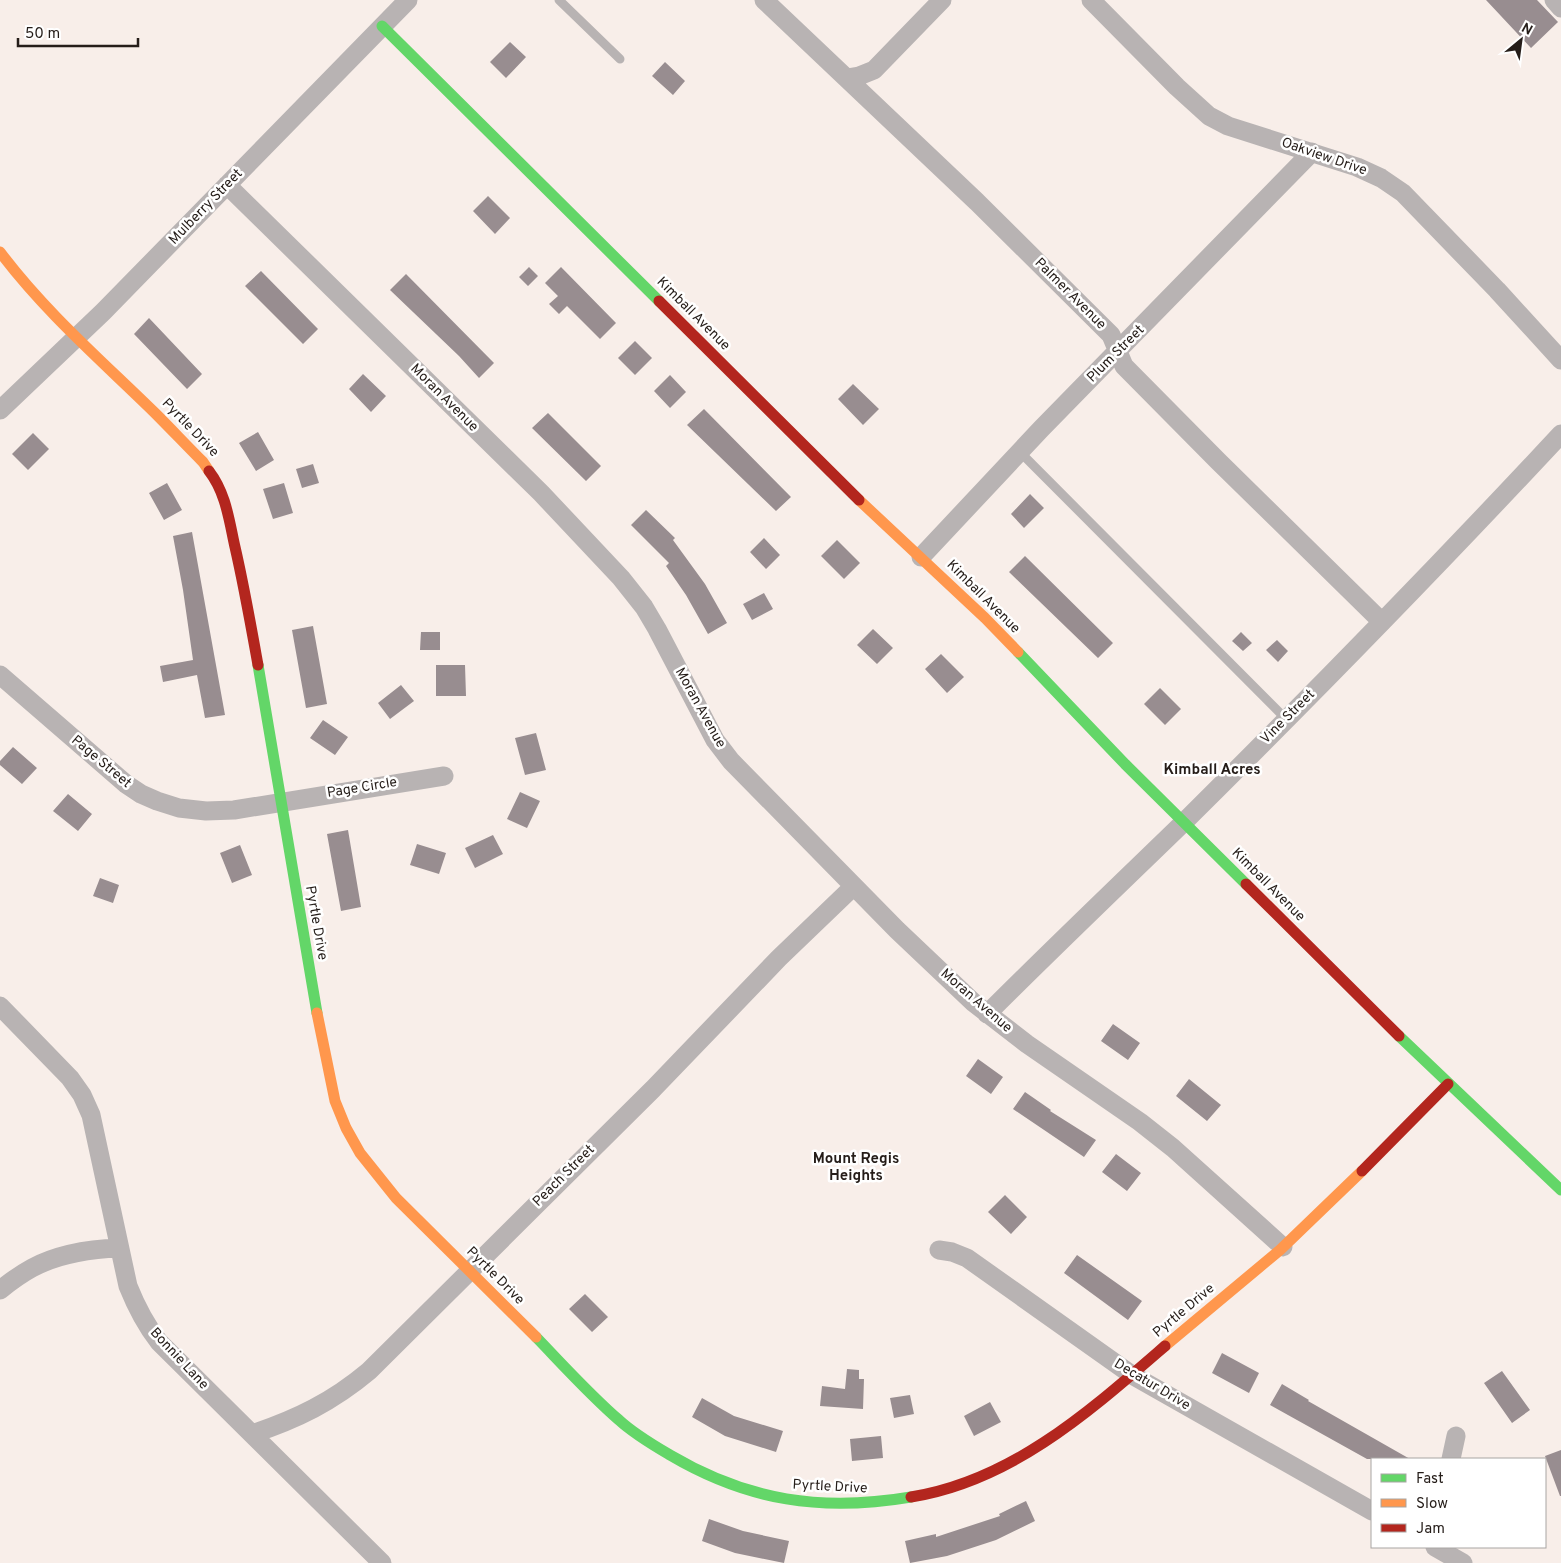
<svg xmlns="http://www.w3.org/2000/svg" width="1561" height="1563" font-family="Overpass,sans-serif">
  <rect width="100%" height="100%" fill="#f8eee9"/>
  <!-- building -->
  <path fill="#988d90" d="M1486,0H1537L1558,22L1531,48Z
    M510,42L526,57L506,78L490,62Z
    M665,62L685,81L673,95L652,76Z
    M488,196L510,218L495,234L473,211Z
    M529,267L538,276L528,286L519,277Z
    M561,267L616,323L600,339L567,306L559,314L549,304L558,296L545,283Z
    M261,271L318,329L303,344L245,286Z
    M406,274L494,363L479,378L459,356L390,290Z
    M149,318L202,374L187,389L134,334Z
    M635,341L652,358L635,375L618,358Z
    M363,374L386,396L371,412L349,389Z
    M670,375L686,392L670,408L654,391Z
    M853,384L879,409L863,425L838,399Z
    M704,409L791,497L776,511L687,425Z
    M548,413L601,466L586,481L532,428Z
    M258,432L274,460L256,471L239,443Z
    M33,433L49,449L28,470L12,454Z
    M313,464L319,483L302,488L296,469Z
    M167,483L182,510L164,520L149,493Z
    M284,483L293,513L273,519L263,489Z
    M1030,494L1044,508L1024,528L1011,514Z
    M646,510L675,538L673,540L705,584L727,623L708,634L686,595L666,566L669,563L631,525Z
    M192,532L225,715L205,718L197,675L163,682L160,666L193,660L183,590L173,536Z
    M764,538L780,555L766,569L750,552Z
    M837,540L860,563L844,579L821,556Z
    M1025,556L1113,643L1098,658L1009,572Z
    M764,593L773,609L752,620L743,604Z
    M313,626L327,704L306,708L292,630Z
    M873,629L893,648L877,664L857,645Z
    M421,632H440V650H420Z
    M1241,632L1252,643L1243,651L1232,641Z
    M1277,640L1288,651L1278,662L1266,650Z
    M941,654L964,677L947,693L925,669Z
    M436,665H465L466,696H436Z
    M401,685L414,701L390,719L378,703Z
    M1160,688L1181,709L1165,725L1144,704Z
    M323,720L348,737L335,755L310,738Z
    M536,733L546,770L525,775L515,738Z
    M13,747L37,768L22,784L0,765V761Z
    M520,792L540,801L527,828L507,819Z
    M68,794L92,814L78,831L53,811Z
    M348,830L361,907L341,911L327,834Z
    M493,835L503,854L475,868L465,848Z
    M417,844L446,853L439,874L410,865Z
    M240,845L252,875L232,883L220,853Z
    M100,878L119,885L113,903L93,896Z
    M1113,1024L1140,1043L1128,1060L1101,1041Z
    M978,1059L1003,1077L991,1094L966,1076Z
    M1189,1079L1221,1105L1207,1121L1176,1096Z
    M1025,1092L1051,1110L1050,1111L1096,1140L1084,1157L1013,1109Z
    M1116,1154L1141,1173L1127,1191L1102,1172Z
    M1005,1195L1027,1217L1011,1234L988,1212Z
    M1077,1255L1142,1301L1128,1320L1064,1273Z
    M585,1294L608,1317L592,1332L569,1309Z
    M1222,1353L1259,1373L1249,1393L1212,1373Z
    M847,1369L859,1370V1379H864L863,1409L820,1406L822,1386L845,1389Z
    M1502,1371L1530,1410L1512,1423L1484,1383Z
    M1282,1384L1309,1400L1308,1401L1410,1459H1367L1270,1405Z
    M910,1395L914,1414L894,1418L890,1398Z
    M702,1398L734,1416L783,1431L776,1452L725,1436L692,1417Z
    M990,1402L1001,1422L974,1436L964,1416Z
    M881,1436L883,1458L852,1461L850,1439Z
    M1561,1450V1496H1560L1545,1456Z
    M1026,1501L1035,1521L996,1540L947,1556L910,1563L905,1541L936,1534V1537L1000,1516L999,1514Z
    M709,1519L743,1531L789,1541L784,1563L735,1553L702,1541Z"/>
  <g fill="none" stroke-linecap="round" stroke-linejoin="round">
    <!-- lane -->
    <path stroke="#b8b3b3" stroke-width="9" d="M559,0L620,59
      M1020,452L1286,719"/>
    <!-- street -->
    <path stroke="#b8b3b3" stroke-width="19" d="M764,0L977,202L1111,335L1124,366L1218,461L1382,622
      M1091,0L1177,87L1209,116L1228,126L1357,167L1381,178L1403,193L1497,290L1561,360
      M1554,0L1561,8
      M847,78L859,76L874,70L942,0
      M227,185L541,493L621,578L644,607L657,629L715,740L731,761L897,930L974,1003L1027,1044L1140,1122L1173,1148L1283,1247
      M0,410L103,312L408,0
      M921,557L1041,429L1312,152
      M0,675L126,784L141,794L157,801L179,808L206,811L234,810L444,776
      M0,1006L70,1078L82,1095L91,1115L128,1286C136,1306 145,1324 159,1342L382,1563
      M987,1014C1052,949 1118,886 1184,822C1312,695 1438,566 1561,434
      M939,1250L952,1252L967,1258L1132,1375L1372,1511
      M0,1290C10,1282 21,1274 32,1268C58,1254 90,1249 119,1248
      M252,1434C297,1419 332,1402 369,1371L653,1089L779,958L854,886
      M1451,1459L1456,1436
      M1435,1547L1463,1563"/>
    <!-- fast -->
    <path stroke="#63d668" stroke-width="11" d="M382,26L659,301
      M1018,652L1125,764L1246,884
      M258,665L317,1013
      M1399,1036L1561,1190
      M536,1337C563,1365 590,1395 619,1420C634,1434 653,1445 670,1455C748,1501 822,1512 911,1497"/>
    <!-- slow -->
    <path stroke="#ff974d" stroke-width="11" d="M0,252C45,312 102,361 155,413C171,429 187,446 203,462L209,471
      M859,500L985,618L1018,652
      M317,1013L335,1101L346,1128L360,1153L396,1198L536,1337
      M1165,1346L1280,1250L1362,1171"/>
    <!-- jam -->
    <path stroke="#b3261e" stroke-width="11" d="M659,301L859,500
      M209,471C226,493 229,520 235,547C244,586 251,626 258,665
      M1246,884L1399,1036
      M1362,1171L1448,1084
      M911,1497C1012,1481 1090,1411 1165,1346"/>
  </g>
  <g text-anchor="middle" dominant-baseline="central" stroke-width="5" stroke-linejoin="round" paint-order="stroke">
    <!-- street labels -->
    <g font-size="14" fill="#251d19" stroke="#fff">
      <text transform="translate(1324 157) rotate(19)">Oakview Drive</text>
      <text transform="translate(206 207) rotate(-46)">Mulberry Street</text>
      <text transform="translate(1070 294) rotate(45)">Palmer Avenue</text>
      <text transform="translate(693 314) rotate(45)">Kimball Avenue</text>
      <text transform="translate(1116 354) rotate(-45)">Plum Street</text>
      <text transform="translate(444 398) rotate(45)">Moran Avenue</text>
      <text transform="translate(190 428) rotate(46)">Pyrtle Drive</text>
      <text transform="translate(983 597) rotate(45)">Kimball Avenue</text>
      <text transform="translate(700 708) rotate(61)">Moran Avenue</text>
      <text transform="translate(1288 717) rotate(-45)">Vine Street</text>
      <text transform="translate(101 762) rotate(40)">Page Street</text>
      <text transform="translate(362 788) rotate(-9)">Page Circle</text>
      <text transform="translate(1268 885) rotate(45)">Kimball Avenue</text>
      <text transform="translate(316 923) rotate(80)">Pyrtle Drive</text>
      <text transform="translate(976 1001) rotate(41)">Moran Avenue</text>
      <text transform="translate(564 1176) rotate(-45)">Peach Street</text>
      <text transform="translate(495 1276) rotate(45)">Pyrtle Drive</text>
      <text transform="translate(1184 1311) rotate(-40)">Pyrtle Drive</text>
      <text transform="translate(179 1359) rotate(47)">Bonnie Lane</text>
      <text transform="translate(1152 1385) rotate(31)">Decatur Drive</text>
      <text transform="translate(830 1487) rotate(3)">Pyrtle Drive</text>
    </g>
    <!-- neighbourhood labels -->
    <g font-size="15" font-weight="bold" fill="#251d19" stroke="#fff">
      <text x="1212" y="770">Kimball Acres</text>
      <text x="856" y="1159">Mount Regis<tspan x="856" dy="17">Heights</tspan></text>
    </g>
  </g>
  <!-- legend -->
  <rect x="1371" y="1458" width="175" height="90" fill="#ffffff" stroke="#a8a5a3"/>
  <rect x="1381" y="1474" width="25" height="8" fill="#63d668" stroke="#a8a5a3"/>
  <text x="1416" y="1483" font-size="15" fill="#251d19">Fast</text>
  <rect x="1381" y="1499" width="25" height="8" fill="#ff974d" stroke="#a8a5a3"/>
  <text x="1416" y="1508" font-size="15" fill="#251d19">Slow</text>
  <rect x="1381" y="1524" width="25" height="8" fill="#b3261e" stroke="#a8a5a3"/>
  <text x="1416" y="1533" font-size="15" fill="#251d19">Jam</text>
  <!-- north arrow -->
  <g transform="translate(1521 40) rotate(29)" stroke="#ffffff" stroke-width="4" paint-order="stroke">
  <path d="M0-4L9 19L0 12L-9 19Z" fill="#251d19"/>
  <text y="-8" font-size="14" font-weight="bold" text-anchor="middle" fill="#251d19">N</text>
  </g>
  <!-- scale -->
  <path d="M18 38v8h120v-8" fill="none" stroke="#251d19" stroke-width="2.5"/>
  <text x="25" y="38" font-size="15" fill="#251d19" stroke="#ffffff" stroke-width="4" paint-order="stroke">50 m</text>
</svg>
